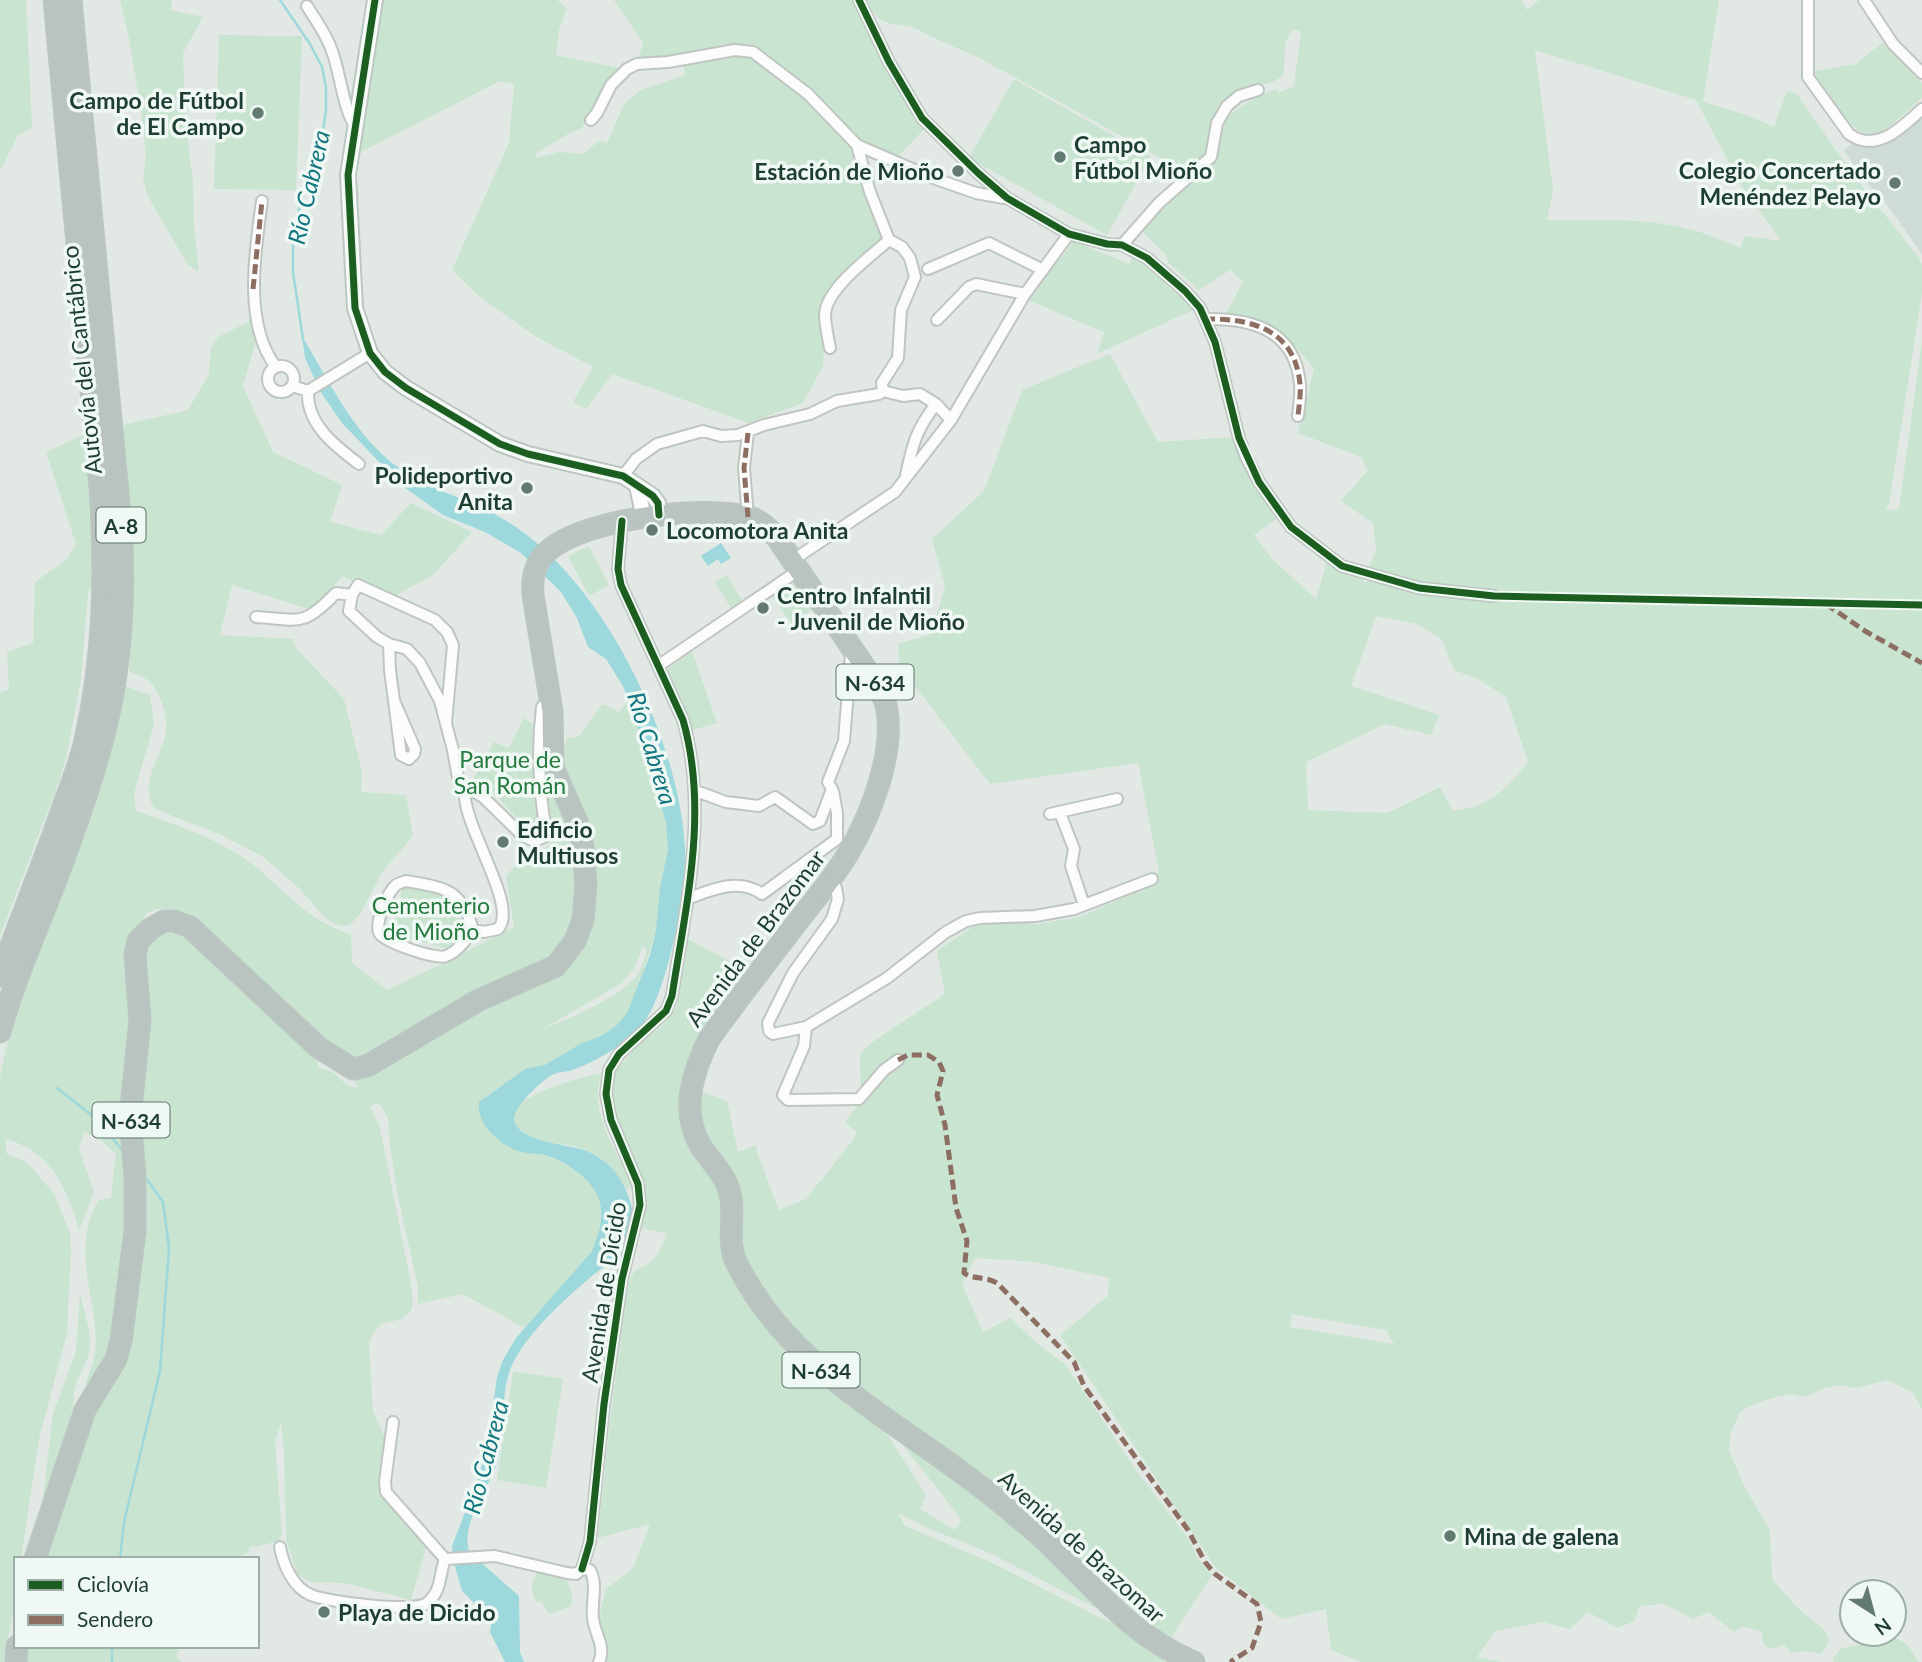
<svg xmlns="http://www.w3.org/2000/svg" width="1922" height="1662" font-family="Lato,sans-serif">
  <rect width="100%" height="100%" fill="#e2e9e5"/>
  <!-- built -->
  <path fill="#cfdbd5" d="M1922,115V254L1889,207L1861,176L1844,150L1855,142L1876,145L1894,140Z"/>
  <!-- green -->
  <path fill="#c9e4d0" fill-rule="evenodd" d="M0,0H26L32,128L18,135L0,171Z
    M120,0H172L171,10L203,17L183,53L185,119L193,182L194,227L199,272L188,265L147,195L143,178L146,156L141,110L129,38Z
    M381,0H557L567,8L559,30L556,55L624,69L581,129L568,134L535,154L537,158L558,152L583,154L600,140L607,143L624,104L641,90L685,75L684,65C704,58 725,51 747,55C767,59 840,127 851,146C866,171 872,204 882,232V238L826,299L823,366L803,403L749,423L612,374L586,409L573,402L593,367L535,336L480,297L452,270L509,143L514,84L500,81L357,154Z
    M614,0H852L913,114L926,127L897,158L858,139L758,52L638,60L643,43Z
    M867,0H1521L1527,10L1539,0H1719L1703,102L1750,116L1774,127L1787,91L1796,93L1855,177L1919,258L1922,264V293L1889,504L1885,511L1899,509L1922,341V1409L1913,1393L1887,1380L1856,1388L1839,1385L1825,1388L1805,1397L1791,1394L1769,1399L1754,1404L1740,1412L1730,1435L1729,1450L1744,1486L1770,1531L1772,1579C1781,1588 1789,1599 1798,1608C1809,1620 1844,1634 1820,1654L1805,1651L1792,1653L1784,1645L1771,1649L1764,1645L1761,1631L1742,1627L1734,1632L1709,1612L1693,1619L1664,1604L1639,1606L1635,1621L1617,1628L1588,1612L1570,1629L1543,1622L1495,1631L1477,1657L1502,1662H1362L1331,1650L1326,1609L1281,1619L1216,1568L1060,1335L1108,1296L1109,1278L1035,1262L975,1258L962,1284L983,1332L1010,1318L1040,1346L1065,1364L1136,1470L1188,1538L1198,1559L1212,1575L1178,1626L1171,1641L1136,1616L1055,1533L984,1479L838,1379L794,1339L741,1264L706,1144L694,1089L727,1101L738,1152L756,1145L758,1155L779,1210L806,1199L854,1139L857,1132L845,1122L861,1101L860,1053L874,1041L945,994L937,951L993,913L1004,921L1037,924L1080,917L1148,887L1159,871L1138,763L990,784L899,665L898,644L931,634L945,586L932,539L984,491L1022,390L1110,354L1158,442L1236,437L1279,517L1254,535L1271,558L1316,599L1328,557L1366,582L1377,580L1368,570L1376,550L1373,523L1341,501L1368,470L1361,457L1298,433L1314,369C1285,331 1271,326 1226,314L1243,281L1230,270L1199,290L1169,263L1164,253L1141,230L1208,166L1218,149L1225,122L1232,113L1254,98L1276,89L1278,93L1294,86L1301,32L1293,29L1285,43L1284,74C1270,89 1245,84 1229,97C1211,113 1211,162 1191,166C1187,168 1180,166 1175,166C1110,130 1046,94 981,59C962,49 942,43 923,32C899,18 880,34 867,0ZM1535,50L1696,100L1739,182L1781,241L1744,236L1741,248C1727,243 1714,237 1700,232C1652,217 1597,220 1547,220L1553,190ZM1376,616L1417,624L1442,640L1454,670L1478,679L1506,697L1528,762C1508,788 1488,808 1453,811L1440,787L1388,813L1308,810L1306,762L1385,724L1431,735L1439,715L1351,686ZM1292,1314L1386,1330L1394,1344L1290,1327Z
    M219,35L302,36L296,190L214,189Z
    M1882,43L1922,83V98C1888,127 1871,156 1837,108C1828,96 1817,85 1815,71L1856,64Z
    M1014,79L1151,157L1107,235L969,158Z
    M1073,241L1129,264L1133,254L1171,286L1193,310L1097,354L1104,332L1028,300L1051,267L1063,256Z
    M252,320L257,337L243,386L273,452L342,485L330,522L381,535L411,503L472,532L433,575L391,598L342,576L315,611L232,585L220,635L293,639L296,648L344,699L362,772L361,792L406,795L413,836L383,871L360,914L351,924L343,926L335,924L325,918L300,889L262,856L221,835L155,809C137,784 163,756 166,730C167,719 164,708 160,698C152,680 147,679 129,671L134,562L123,425L188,410L209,374L211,348L218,337Z
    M85,434L94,535L93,585L88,592L81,679L68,749L60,779L0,936V693L9,689L7,652L33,643L35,582L68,558L76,544L46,452Z
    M589,546L609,585L589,596L568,556Z
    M727,575L742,600L731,608L715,582Z
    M793,582L813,609L792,624L772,597Z
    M692,651L717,723L692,730L678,695L665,671Z
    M125,686L150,695L154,724L134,794L136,811C176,825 218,838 252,864C285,890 309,923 351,934L352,963L387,990L452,959L514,927L506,876L528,851L537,852L550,845L553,830L548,796L557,793L578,854L575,921L557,956L364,1061L353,1059L330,1046L187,914L171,909H158L147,913L127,943L124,968L134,1031L121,1098L129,1168L125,1244L108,1353L88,1388L86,1381C117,1322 61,1262 99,1200L111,1198L116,1154L96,1136L84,1132L79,1149L94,1192L79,1230C67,1188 51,1151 6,1139V1153L28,1163L55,1195L70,1234L71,1250L67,1333L39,1439L21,1559H16V1593L4,1662H0V1079C14,992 54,913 84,831C102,783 114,735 125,686Z
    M629,700L653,772L666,823L668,850L656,930L639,986L627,1013L617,1025L603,1035L580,1044L545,1065L525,1070L485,1097L492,1131L499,1139C556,1162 627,1169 592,1251L525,1328L463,1294L418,1304V1287L397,1192L390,1144L388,1117L378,1103L370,1107L379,1124L410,1279L413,1302L411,1311L402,1319L381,1324L373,1333L369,1344L373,1411L386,1440L382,1485L427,1544L411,1600L345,1583L311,1582L298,1575L286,1540L284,1451L281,1423L275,1442L282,1534L279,1541L249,1548V1552L234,1559H43L75,1463L95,1411L119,1368L137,1116L145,947C163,928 167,929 190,940L293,1037L315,1053L318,1067C322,1069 330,1070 334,1073C342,1080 346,1087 358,1088L354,1080L374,1072L477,1008L567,968L581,949L570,787L561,757L567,738L578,737L602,704L619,712ZM643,945L647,951C644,960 641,970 636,977C617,998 570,1019 543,1029L622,983L635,967Z
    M524,718L533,724L535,786L540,828L537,834L531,833L490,789L472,781L494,742L509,748Z
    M403,885L452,898L461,920L453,950L391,934Z
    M686,938L750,972L685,1076L714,1179L723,1199L721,1240L731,1266L776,1336L788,1350L879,1426L889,1437L926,1495L920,1509L955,1530L962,1520L898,1439L940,1468L1022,1530L1103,1608L1092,1606L990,1553L928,1528L898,1513L905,1526L988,1561L1109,1622L1118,1623L1135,1639L1170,1662H606L605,1646L597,1625L606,1589L633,1568L650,1524L598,1538L610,1421L628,1284L635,1270C655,1264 660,1252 667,1233L639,1228L645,1186L614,1119L610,1096L615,1072L635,1048L665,1023L677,1006Z
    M602,1073C587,1111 617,1152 634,1186L626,1189C612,1163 593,1148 562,1144C549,1143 532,1140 521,1131C483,1101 585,1076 602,1073Z
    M80,1294C84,1312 93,1335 89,1353C84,1371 70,1387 74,1405L42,1505L53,1414L76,1351Z
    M513,1371L563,1379L546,1488L497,1480Z
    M537,1571L567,1580L573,1597L571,1606L552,1614L548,1613L541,1601L536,1603L531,1587Z
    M1888,1635L1906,1643L1919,1662H1834L1832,1659L1842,1648L1870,1643Z
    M24,1646H180L176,1656L182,1662H23Z"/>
  <!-- water -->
  <path fill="#9dd8dc" d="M302,336C326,376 348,422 382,454C418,489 467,496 508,522C603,580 679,738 685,848C687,889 669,983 647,1018C642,1026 633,1034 625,1041C610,1053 588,1065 569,1071C564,1072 559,1072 554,1074C543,1079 512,1108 514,1120C518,1142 567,1144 584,1150C602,1157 616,1169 624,1186C627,1192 631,1202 632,1209C632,1221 624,1244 617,1254C612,1263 601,1269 593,1275C566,1298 529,1331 513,1363C499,1391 507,1427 499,1457C492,1486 452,1531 474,1560H478L519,1596L520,1652L524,1662H505L490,1632L492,1617L480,1609L462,1591L454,1563L452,1546L478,1479L489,1436L497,1377L503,1360L516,1338L592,1251C606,1217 607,1194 576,1171C567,1164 558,1159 548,1156C539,1153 530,1154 521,1152C502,1147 475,1123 479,1102L525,1069L545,1065L580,1044L603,1035L617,1025L627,1013L650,955L656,930L660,888L668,850L666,823L649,759L623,686L606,659L588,647L577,618L561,592L521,553L485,532L443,515L401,485L342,423L320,391L305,358Z
    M721,543L731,558L721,564L718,559L708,566L701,556Z"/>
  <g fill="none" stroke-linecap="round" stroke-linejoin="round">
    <!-- stream -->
    <path stroke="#9dd8dc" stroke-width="2.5" d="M280,0L310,44L322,67L326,87V110L322,137L304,191L293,233V272L303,339
      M57,1088L94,1117L125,1153
      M120,1559L124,1522L160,1371L169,1248L163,1202L143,1174
      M112,1646V1662"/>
    <!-- street-tunnel -->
    <path stroke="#bbc7c1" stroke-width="10" stroke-dasharray="10 5" stroke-linecap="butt" d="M1494,596L1922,605"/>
    <!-- street casing -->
    <g stroke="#bfc6c2" stroke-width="14">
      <path id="street" d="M859,0L889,62L922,118L978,173L1007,198L1069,234L1107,244L1122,245L1147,258L1185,291L1200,308L1215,342L1239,438L1246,457L1259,482L1291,527L1342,566L1419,588L1494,596
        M1808,0V77L1849,134C1877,154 1902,127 1922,109
        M1864,0L1893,44L1922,73
        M307,6C316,21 327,35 332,51C340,72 343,108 355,126
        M591,120L597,113L611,85L627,69L637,64L668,62L735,50L753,52L808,94L857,145L933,178L976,193L1004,198
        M262,201C255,251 243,324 276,367
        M1122,245L1159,203L1211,157L1217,123L1227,106L1239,96L1258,90
        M928,269L989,243L1043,270
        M1205,319C1252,318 1295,330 1300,384C1301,394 1299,406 1298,416
        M937,320L969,287L976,284L1025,294
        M830,348C828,337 825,325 825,314C827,288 870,257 889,240
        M268 379a13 13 0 1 1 26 0a13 13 0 1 1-26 0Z
        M292,386L308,391C306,424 335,446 359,464
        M308,391L370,353
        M883,391L903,396L920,394L936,404L951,420
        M748,433L744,468L748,517
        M906,475C913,443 916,430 936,404
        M623,476L636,459L657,444L703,431L721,436L738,435L764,425L810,414L837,401L879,394L883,391L882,383L898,358L901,310L915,277L910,258L902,247L889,240L870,192L857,145
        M793,560L895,492L951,420L1025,294L1069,234
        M256,617C301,620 303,627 336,593L352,595
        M389,644L390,670L401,755L409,759L414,754L415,749L395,703
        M658,666L799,570
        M446,723L453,645L447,632L435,620L358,585L352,595L349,611L377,637L389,644L407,649L420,663L440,701L453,750L459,783L483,797L523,836L534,841L544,837L546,831C539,791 537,747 542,707L550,700
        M465,789C460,823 520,906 498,929L484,932L473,930
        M696,791L726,802L759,806L775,797L813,824L820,821L832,789L828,782L844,741L851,654L854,652
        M1060,813L1074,849L1071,866L1084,905
        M1050,814L1117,799
        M831,879L836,888L838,899L832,919L793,973L768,1023L769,1031L773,1034L806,1027L887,978L946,932L966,921L980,918L1035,916L1074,909L1152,879
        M406,881C445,888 461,888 473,930C466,939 458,952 446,956C436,960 387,943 380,934C373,925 388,892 396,885C399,883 403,882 406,881Z
        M687,899C711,890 739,877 762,894L837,839V813L833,791
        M806,1027L804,1046L783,1095L788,1100L859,1099L884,1070L898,1060
        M393,1422L385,1482L386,1492L445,1559
        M280,1547C283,1564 293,1588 311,1595C327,1602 415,1613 427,1603C442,1591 439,1575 445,1559
        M445,1559L495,1556L567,1573L576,1574L582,1569L590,1570C598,1584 591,1603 593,1619C595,1634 606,1647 599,1662
        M582,1569L590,1542L604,1404L622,1279L640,1205L638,1184L611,1120L606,1094L609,1070L619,1054L666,1011L672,996C686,904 709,811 683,720L621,585L618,569L622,521"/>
    </g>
    <!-- secondary casing -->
    <g stroke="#bdc7c2" stroke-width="18">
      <path id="secondary" d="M375,0L348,175L355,308L370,353L385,372L406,388L500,444L528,454L623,476L653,496L658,503L659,515
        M637,486L642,509L640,518"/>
    </g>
    <!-- highway casing -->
    <g stroke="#bbc5c1" stroke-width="23">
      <path id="highway" d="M0,976C21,917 45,860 65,801C72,783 79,764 84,745C104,658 106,575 100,486L54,0
        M0,1032C17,970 45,913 66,853C81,811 96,769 106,726C122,661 125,591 121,525L71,0
        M35,1559L85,1410L116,1359L121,1341L135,1231V1176L130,1118L140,1020L135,956L138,941L150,929L164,921H174L190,927L319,1048L353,1069L367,1066L479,1000L556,966L575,941L583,920L586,885L583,846L577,822L553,767L552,711L533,595C532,580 533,567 544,555C575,519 708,503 752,518C763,522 770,530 777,538L877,685C880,691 884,698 886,705C896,749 872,813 849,852C832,881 809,906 789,933C762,968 735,1003 709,1039C693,1072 680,1110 700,1145C708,1158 720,1169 727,1184C738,1209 725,1238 736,1262C792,1377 915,1429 1007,1508C1022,1521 1038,1533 1051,1546C1098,1592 1132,1636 1194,1662
        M16,1662L17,1646"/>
    </g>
    <!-- street -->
    <use href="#street" stroke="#fbfcfb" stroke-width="10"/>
    <!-- secondary -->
    <use href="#secondary" stroke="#fbfcfb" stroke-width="14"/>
    <!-- highway -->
    <use href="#highway" stroke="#b9c3c0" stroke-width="19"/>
    <!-- quiet -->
    <path stroke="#8d6e63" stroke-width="5" stroke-dasharray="10 5" stroke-linecap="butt" d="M253,289L262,201
      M1205,319C1252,318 1295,330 1300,384C1301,394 1299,406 1298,416
      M748,433L744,468L748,517
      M1826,604L1865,631L1922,663
      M898,1060L908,1055H928L939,1062L943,1071L937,1095L945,1125L956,1208L967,1241L964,1273C974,1280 986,1276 997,1283L1074,1362L1084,1386L1188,1530L1205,1562L1215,1574L1257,1604L1261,1622L1252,1648L1230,1662"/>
    <!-- cycleway casing -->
    <g stroke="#f0f8f4" stroke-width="11">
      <path id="cycleway" d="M375,0L348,175L355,308L370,353L385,372L406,388L500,444L528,454L623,476L653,496L658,503L659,515
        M859,0L889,62L922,118L978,173L1007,198L1069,234L1107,244L1122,245L1147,258L1185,291L1200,308L1215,342L1239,438L1259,482L1291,527L1342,566L1419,588L1494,596L1922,605
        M582,1569L590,1542L604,1404L622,1279L640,1205L638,1184L611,1120L606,1094L609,1070L619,1054L666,1011L672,996C686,904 709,811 683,720L621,585L618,569L622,521"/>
    </g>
    <!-- cycleway -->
    <use href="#cycleway" stroke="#1b5e20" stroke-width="7"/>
  </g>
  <!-- markers -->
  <g fill="#637a71" stroke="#f0f8f4" stroke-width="2.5">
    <circle cx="258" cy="113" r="7"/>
    <circle cx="1060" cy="157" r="7"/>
    <circle cx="958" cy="171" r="7"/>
    <circle cx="1895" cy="183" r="7"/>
    <circle cx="527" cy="488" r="7"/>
    <circle cx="652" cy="530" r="7"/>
    <circle cx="763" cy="608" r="7"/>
    <circle cx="503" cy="842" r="7"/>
    <circle cx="1450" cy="1536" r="7"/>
    <circle cx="324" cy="1612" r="7"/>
  </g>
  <g text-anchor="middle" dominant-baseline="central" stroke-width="7" stroke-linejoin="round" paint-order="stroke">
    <!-- shield labels -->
    <g fill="#f0f8f4" stroke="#5d766d" stroke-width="2">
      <rect x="96.5" y="507.5" width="49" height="35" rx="5"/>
      <rect x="836.5" y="664.5" width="77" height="35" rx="5"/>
      <rect x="92.5" y="1102.5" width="77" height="35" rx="5"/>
      <rect x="782.5" y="1352.5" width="77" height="35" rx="5"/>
    </g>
    <g font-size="21" font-weight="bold" fill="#1e3e33">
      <text x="121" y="525">A-8</text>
      <text x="875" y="682">N-634</text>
      <text x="131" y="1120">N-634</text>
      <text x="821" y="1370">N-634</text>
    </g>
    <!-- poi labels -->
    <g font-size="23" font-weight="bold" fill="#1e3e33" stroke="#f0f8f4" text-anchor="start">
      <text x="244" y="100" text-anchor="end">Campo de Fútbol<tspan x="244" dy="26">de El Campo</tspan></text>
      <text x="1074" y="144">Campo<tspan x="1074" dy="26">Fútbol Mioño</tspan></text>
      <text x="1881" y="170" text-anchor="end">Colegio Concertado<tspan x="1881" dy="26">Menéndez Pelayo</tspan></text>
      <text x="944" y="171" text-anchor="end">Estación de Mioño</text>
      <text x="513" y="475" text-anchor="end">Polideportivo<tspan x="513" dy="26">Anita</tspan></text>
      <text x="666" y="530">Locomotora Anita</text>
      <text x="777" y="595">Centro Infalntil<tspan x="777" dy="26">- Juvenil de Mioño</tspan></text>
      <text x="517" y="829">Edificio<tspan x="517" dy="26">Multiusos</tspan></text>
      <text x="1464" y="1536">Mina de galena</text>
      <text x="338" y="1612">Playa de Dicido</text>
    </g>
    <!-- street labels -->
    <g font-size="23" fill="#1e3e33" stroke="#f0f8f4">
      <text transform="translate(81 360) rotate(-96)">Autovía del Cantábrico</text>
      <text transform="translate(755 938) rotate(-53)">Avenida de Brazomar</text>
      <text transform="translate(603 1292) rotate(-81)">Avenida de Dícido</text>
      <text transform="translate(1082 1546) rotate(42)">Avenida de Brazomar</text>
    </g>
    <!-- park labels -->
    <g font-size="23" fill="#247a3f" stroke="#f0f8f4">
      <text x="510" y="759">Parque de<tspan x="510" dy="26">San Román</tspan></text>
      <text x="431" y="905">Cementerio<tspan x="431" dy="26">de Mioño</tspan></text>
    </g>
    <!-- water labels -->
    <g font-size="24" font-style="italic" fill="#127681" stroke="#f0f8f4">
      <text transform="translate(308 187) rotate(-77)">Río Cabrera</text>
      <text transform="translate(653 748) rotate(73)">Río Cabrera</text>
      <text transform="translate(485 1457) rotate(-75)">Río Cabrera</text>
    </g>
  </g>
  <!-- legend -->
  <rect x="14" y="1557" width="245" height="91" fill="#f0f8f4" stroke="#9caea7" stroke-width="2"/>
  <rect x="28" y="1580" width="35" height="10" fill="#1b5e20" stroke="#9caea7" stroke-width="2"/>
  <text x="77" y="1592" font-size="21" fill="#1e3e33">Ciclovía</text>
  <rect x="28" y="1615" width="35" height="10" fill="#8d6e63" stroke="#9caea7" stroke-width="2"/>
  <text x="77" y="1627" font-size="21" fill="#1e3e33">Sendero</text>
  <!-- north arrow -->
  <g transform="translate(1873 1613) rotate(144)"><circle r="33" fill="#f0f8f4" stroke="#9caea7" stroke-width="2"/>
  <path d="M0-5L12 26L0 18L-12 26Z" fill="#637a71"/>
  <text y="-10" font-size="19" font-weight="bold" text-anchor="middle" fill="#1e3e33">N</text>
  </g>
</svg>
